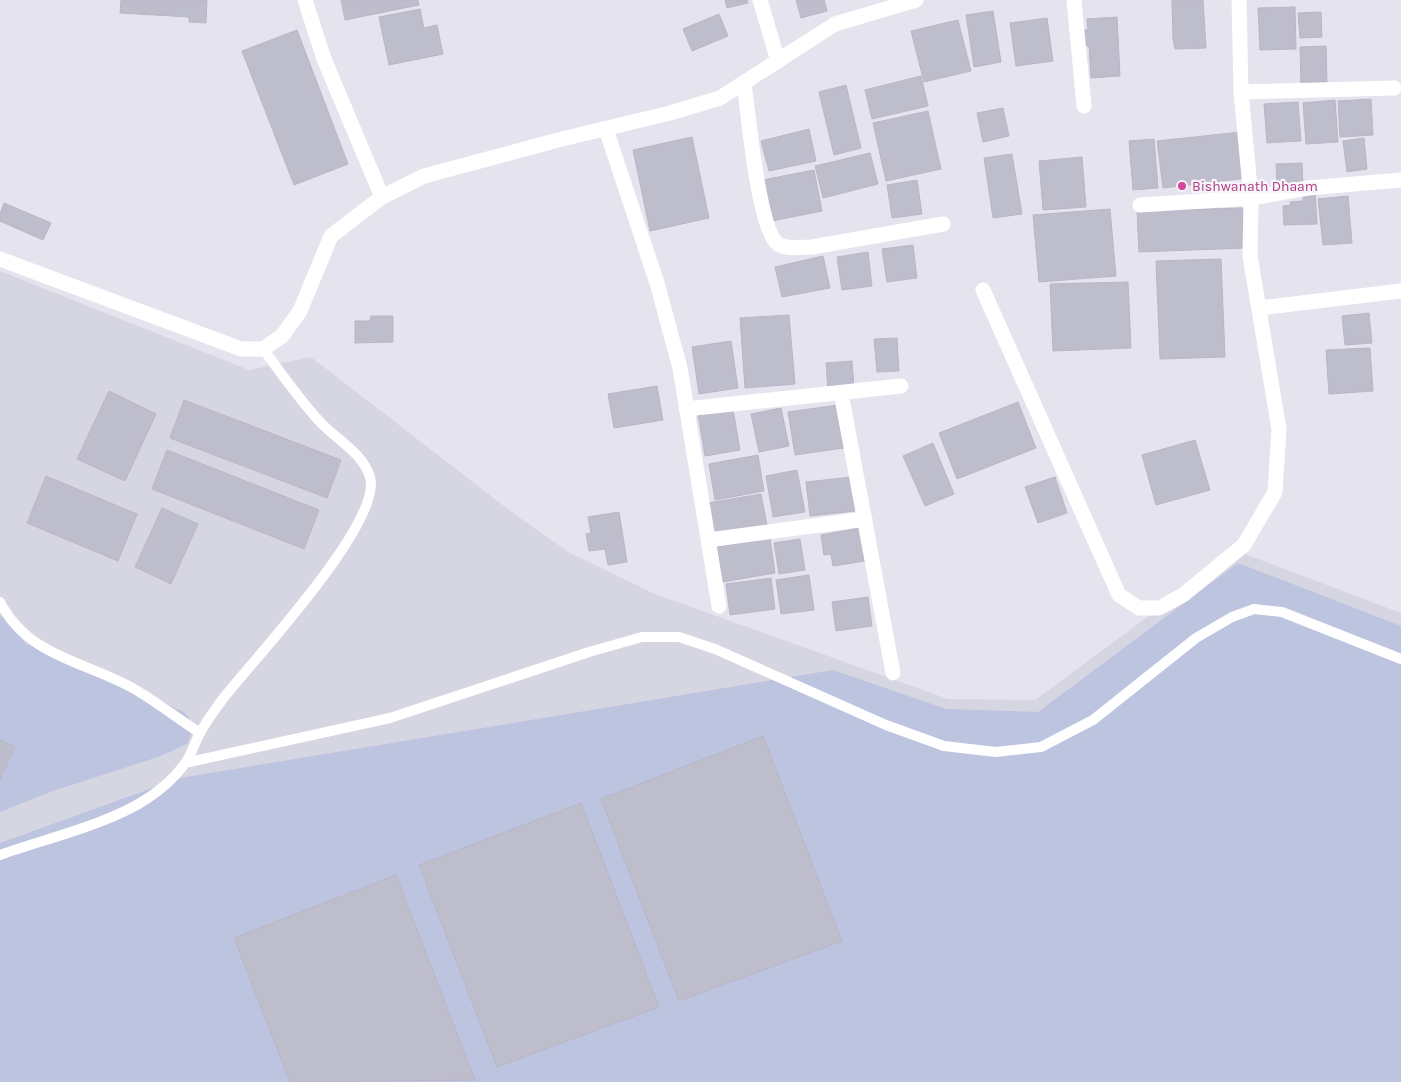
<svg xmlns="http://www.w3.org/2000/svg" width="1401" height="1082" font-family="Karla,sans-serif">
  <rect width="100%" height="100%" fill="#e5e4ee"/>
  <!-- built -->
  <path fill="#d6d5e2" d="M0,271L249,370L311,357L513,513L570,553L655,594L948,699L1035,700L1237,551L1401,613V1082H0Z"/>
  <!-- green -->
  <path fill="#bdc4df" d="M1238,563L1401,626V1082H0V843L180,778L833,670L946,709L1038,712Z
    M0,615L26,644L184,712C194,723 194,731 187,744L158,757L50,792L0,812Z"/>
  <!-- building -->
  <path fill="#bebdcc" stroke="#b8b6c7" d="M121,0H207L206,23L189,22V17L120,13Z
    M341,0H418L419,5L345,20Z
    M725,0H747L748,3L727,8Z
    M796,0H824L827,11L801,18Z
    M1172,0H1203L1206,48L1175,49L1173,39Z
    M1295,7L1296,49L1260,50L1258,8Z
    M420,9L424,28L437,25L443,54L389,65L379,17Z
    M993,11L1001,62L974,67L966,15Z
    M1321,12L1322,37L1300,38L1298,13Z
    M719,14L728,36L692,51L683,29Z
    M1117,17L1120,76L1091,78L1089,46H1084L1083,30H1088L1087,19Z
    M1047,18L1053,61L1016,66L1010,23Z
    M958,20L971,71L924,82L911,31Z
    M297,30L348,164L294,185L242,51Z
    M1326,46L1327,82L1301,83L1300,47Z
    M921,76L928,106L872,119L865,90Z
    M846,85L861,148L834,155L819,92Z
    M1371,99L1373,135L1340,137L1338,101Z
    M1335,100L1338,142L1306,144L1303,103Z
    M1298,102L1301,141L1267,143L1264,104Z
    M1003,108L1009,136L983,142L977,113Z
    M928,111L941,169L886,181L873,123Z
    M809,129L816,161L769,171L761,141Z
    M1241,132L1247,178L1163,188L1157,141Z
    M692,137L709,218L650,231L633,150Z
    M1364,138L1367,169L1347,172L1343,141Z
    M1154,139L1158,188L1133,190L1129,141Z
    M870,153L878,184L823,198L815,166Z
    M1012,154L1022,214L993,218L984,158Z
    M1082,157L1086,207L1043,210L1039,161Z
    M1302,163L1303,185L1277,186L1276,164Z
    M814,170L822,211L772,221L763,180Z
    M917,180L922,214L892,218L887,185Z
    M1315,191L1317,224L1284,225L1283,206L1291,205L1290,202L1303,201V192Z
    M1348,196L1352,243L1323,245L1318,199Z
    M4,203L51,223L43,240L0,221V214Z
    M1243,208L1245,248L1139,252L1137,211Z
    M1110,209L1116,276L1039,282L1033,215Z
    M913,245L917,278L887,282L882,249Z
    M868,252L872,286L842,290L837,257Z
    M823,256L830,288L782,297L775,267Z
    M1221,259L1225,357L1160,359L1156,261Z
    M1128,282L1131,348L1053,351L1050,284Z
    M1369,313L1372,343L1345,345L1342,316Z
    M789,315L795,384L745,388L740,318Z
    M371,316H393V342L355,343V321H370Z
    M897,338L899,371L877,372L874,339Z
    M731,341L738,388L699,394L692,347Z
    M1370,348L1373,391L1329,394L1326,350Z
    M852,361L854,387L828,389L826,363Z
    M657,386L663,420L614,428L608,394Z
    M109,391L156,414L125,481L77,459Z
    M184,400L341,460L327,498L170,438Z
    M1018,402L1036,448L957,479L939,433Z
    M838,405L844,448L795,455L788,412Z
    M781,408L789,446L759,452L751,414Z
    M733,409L740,450L705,456L698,415Z
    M1195,440L1210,490L1156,505L1142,455Z
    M933,443L954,494L925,506L903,456Z
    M167,450L319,510L304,549L152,489Z
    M758,455L764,491L715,500L709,464Z
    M797,470L805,512L773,517L766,476Z
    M46,476L137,514L118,561L27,523Z
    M852,477L855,511L810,516L806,482Z
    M1055,477L1067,513L1038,523L1025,487Z
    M761,494L767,525L713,534L708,503Z
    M162,508L198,524L171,584L135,567Z
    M619,512L627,562L608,565L605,549L589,551L586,534L591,533L588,517Z
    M860,528L865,561L833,566L831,554L824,555L821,535Z
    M770,538L775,573L723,582L717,547Z
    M800,539L805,570L779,574L774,543Z
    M809,575L814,610L781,614L776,580Z
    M771,578L775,609L730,615L726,584Z
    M868,597L872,626L836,631L832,602Z
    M763,736L842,941L679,1001L601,799Z
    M0,740L15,747L0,779Z
    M581,803L659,1007L497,1067L419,865Z
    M396,875L475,1080L290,1082L234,938Z"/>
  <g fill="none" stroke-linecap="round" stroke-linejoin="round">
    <!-- lane -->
    <path stroke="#fff" stroke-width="10" d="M0,602C29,658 86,661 136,690C158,703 178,719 200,733
      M185,763L390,718L589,652L642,637H679L715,649L886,725L944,746L996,752L1041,747L1093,720L1196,638L1232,617L1254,609L1282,612L1401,659
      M0,855C44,839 110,824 148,798C162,789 174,778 184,765C191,756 194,744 199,735C205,723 214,711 222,700C252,661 383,523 370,477C363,454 338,440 322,424C300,401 282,374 263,349"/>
    <!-- street -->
    <path stroke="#fff" stroke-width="15" d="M305,0L324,59L382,197
      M760,0L778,61
      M1074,0L1084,106
      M744,83C748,110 758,230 778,244C787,250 802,247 812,247L943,224
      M1241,92L1394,88
      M606,129L657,283L680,368L719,606
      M1140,205L1251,198L1308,188L1401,180
      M983,290L1119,595L1139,608H1159L1183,595L1244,545L1275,492L1279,429L1250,256L1251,198L1241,92L1239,0
      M1259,308L1401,291
      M841,393L893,673
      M686,409L901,386
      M708,540L865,519"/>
    <!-- secondary -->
    <path stroke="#fff" stroke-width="15" d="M0,259L241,349H263L282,336L300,311L331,236L382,197L424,176L562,139L670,113L720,98L835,24L916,0"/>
  </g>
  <!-- markers -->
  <circle fill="#d1479c" stroke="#f5f5fa" stroke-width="2" cx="1182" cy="186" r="5"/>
  <g text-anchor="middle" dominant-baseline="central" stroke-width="4.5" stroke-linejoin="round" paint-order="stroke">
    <!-- hotel labels -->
    <g font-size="14" fill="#b23c85" stroke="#f5f5fa" text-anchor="start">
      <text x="1192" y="186">Bishwanath Dhaam</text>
    </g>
  </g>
</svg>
